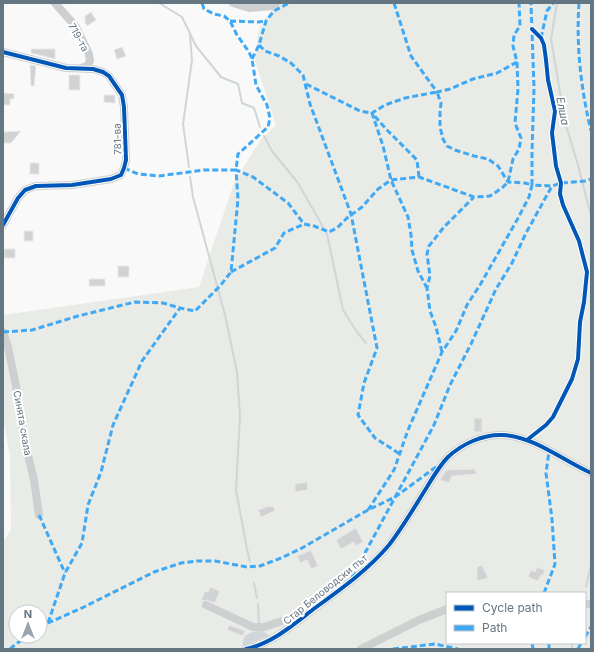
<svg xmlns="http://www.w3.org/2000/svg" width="594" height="652" font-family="Inter,sans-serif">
  <rect width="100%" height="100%" fill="#f9f9f9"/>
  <!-- green -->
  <path fill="#e8ebe6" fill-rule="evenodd" d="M279,3H591V649H3V541L11,530L10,456L3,418V315L199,287L234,183L259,142L276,125L255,61L258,32L269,13ZM447,593H585V643H447ZM16,612H40V636H16Z"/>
  <!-- water -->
  <path fill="#ced6d9" d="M259,631H263L269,636L243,646C242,634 249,633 259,631Z"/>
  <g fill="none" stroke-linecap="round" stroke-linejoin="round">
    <!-- stream -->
    <path stroke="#ced6d9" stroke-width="2" d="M159,3L182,17L196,46L221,77L238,84L242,103L254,108L260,127
      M557,3L551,39L565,122L578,165L591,216
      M264,136L272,151L298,183L327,234L343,310L357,332L366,343
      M189,167L183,124L192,60L190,35
      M190,177L193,197L225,315L237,372L240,416L236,490L247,549L250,562
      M254,583L257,598
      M586,587L591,565
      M258,604L259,624
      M571,649L573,643"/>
  </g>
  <!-- building -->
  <path fill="#d0d2d3" stroke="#e8e8e8" d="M91,12L96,20L87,26L85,22V16Z
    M122,47L126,56L117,59L114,50Z
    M31,49H55V59L31,53Z
    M30,65L36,66L34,86H31Z
    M69,75H80V90H69Z
    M3,93L14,94V99H10V105H3Z
    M104,95H115V103L104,102Z
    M21,131L11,143H3V132Z
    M30,163H39V174H30Z
    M24,231H33V241H24Z
    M4,249H15V258H4Z
    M118,266H129V277H118Z
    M89,279H105V286H89Z
    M474,418H482V432H474Z
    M475,469L477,474L452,476L449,483L440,480L446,470Z
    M307,482L308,490L295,492V484Z
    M269,506V507L273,506L275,511L261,517L258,510Z
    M356,528L363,542L356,546L354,542L341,549L336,540Z
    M311,550L318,566L311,569L307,560L300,563L297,556Z
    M482,565L488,578L477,581V567Z
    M537,567L545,570L543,576L541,575L538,581L528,577L531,570L535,572Z
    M210,587L220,591L215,603L206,600L201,601L205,591L208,592Z
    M229,625L245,631L243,636L227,630Z"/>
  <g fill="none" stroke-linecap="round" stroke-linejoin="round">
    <!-- minor -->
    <path stroke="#cecfd0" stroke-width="8" d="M55,3L76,27L89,54L90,61L87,66L81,68
      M233,3L249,8L273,6L276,3
      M3,52L66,68L93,69L103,72L109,76L122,95L124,107L126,160L124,168L121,175L111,179L72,185L36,186L25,190L18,198L3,225
      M3,332L8,347L16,386L23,434L34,480L39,515
      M585,604H591
      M206,605L253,627H264L282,621L299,613H309
      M246,649C273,643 294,624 315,608C341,589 368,570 389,545C403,527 415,506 427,487C433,477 440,465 448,457C462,444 483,434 503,435C535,437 562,460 591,473
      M361,649L419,620L447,609"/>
    <!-- quiet -->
    <path stroke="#3fa9f5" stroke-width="3" stroke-dasharray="6 3" stroke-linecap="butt" d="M394,3L411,56L437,92L450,89L473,79L497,73L517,62
      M579,3C576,46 581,89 591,131
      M230,21L258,22L266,21
      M541,38L547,11L553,3
      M259,45L265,51L279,56L291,63L303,75L310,104L351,214L377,348L364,383L358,415L375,438L400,454
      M252,59L259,45L266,21L274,11L289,3
      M306,84L360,111L372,113L383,146L391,180L408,217L411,235L412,250L418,271L427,288
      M124,168L138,174L159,176L204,170H236L238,154L268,127L270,118L267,105L256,85L252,59L249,52L237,35L230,21L224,16L214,14L204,9L202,3
      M419,177L417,160L387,130L372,113L385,105L405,98L437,92L441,103L440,112V127L443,139L447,146L455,150L474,156L488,159L498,166L508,182L525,183L532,185V152L534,88L531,3
      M231,272L275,248L284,233L304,224
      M3,332L32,330L78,316L135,302L163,303L180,308L195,311L220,286L231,272L238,199L236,170L253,177L288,203L304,224L314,226L329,232L337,228L347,218L362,207L378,189L391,180L419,177L474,197L490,196L502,188L508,182L513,159L519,149L521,138L515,123L518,89L517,62L513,46L514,35L520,26L519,3
      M442,352L436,327L430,311L427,288L430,276L427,254L429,246L444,227L474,197
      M368,510L394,470L408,430L442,352L456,331L467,305L480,285L517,220L529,197L532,185L552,186L561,183L586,181L591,179
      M39,515L65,573
      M352,577L434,425L450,385L471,344L496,289L512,263L526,233L552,186
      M544,593L555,564L552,519L546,473L549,451
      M48,623L65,573L82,543L88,505L101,472L113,425L142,361L180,308
      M40,628L48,623L84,607L154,572L181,563L197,561H215L247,567L260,566L281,558L302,548L368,510L395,497L436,467
      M585,637L591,627
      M532,643L533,649
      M549,643V649
      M10,649L16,644L28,636
      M393,649L435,644L458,649
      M578,649L581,643"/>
    <!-- cycleway casing -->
    <g stroke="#fff" stroke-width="6">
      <path id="cycleway" d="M3,52L66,68L93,69L103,72L109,76L122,95L124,107L126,160L124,168L121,175L111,179L72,185L36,186L25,190L18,198L3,225
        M527,440L546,425L553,417L572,379L578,359L580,322L584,302L587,272L579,241L563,205L560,194L561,183L556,166L552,133L555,111L548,80L546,60L544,45L541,38L532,29
        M246,649C273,643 294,624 315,608C341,589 368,570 389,545C403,527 415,506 427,487C433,477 440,465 448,457C462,444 483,434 503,435C535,437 562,460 591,473"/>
    </g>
    <!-- cycleway -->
    <use href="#cycleway" stroke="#0057b8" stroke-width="4"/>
  </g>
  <g text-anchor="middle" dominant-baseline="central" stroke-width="4" stroke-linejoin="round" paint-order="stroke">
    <!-- street labels -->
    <g font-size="10" fill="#657683" stroke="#fff">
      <text transform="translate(79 37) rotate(61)">719-та</text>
      <text transform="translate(117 139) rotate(-92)">781-ва</text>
      <text transform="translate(23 423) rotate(80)">Синята скала</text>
      <text transform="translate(325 589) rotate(-39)">Стар Беловодски път</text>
    </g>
    <!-- water labels -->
    <g font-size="11" font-style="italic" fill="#60757c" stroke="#fff">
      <text transform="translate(563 111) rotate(79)">Елша</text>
    </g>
  </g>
  <!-- border -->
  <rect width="594" height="652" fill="none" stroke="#657683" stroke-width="8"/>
  <!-- legend -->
  <rect x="446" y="592" width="140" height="52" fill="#ffffff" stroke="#c1c8cd"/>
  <rect x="454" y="605" width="20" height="6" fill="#0057b8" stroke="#c1c8cd"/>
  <text x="482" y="612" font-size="12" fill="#657683">Cycle path</text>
  <rect x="454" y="625" width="20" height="6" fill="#3fa9f5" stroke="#c1c8cd"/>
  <text x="482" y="632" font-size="12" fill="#657683">Path</text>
  <!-- north arrow -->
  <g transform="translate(28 624)"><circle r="19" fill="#ffffff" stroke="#c1c8cd"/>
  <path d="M0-3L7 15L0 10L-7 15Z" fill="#99a4ac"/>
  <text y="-6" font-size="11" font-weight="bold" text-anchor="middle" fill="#657683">N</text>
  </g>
</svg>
